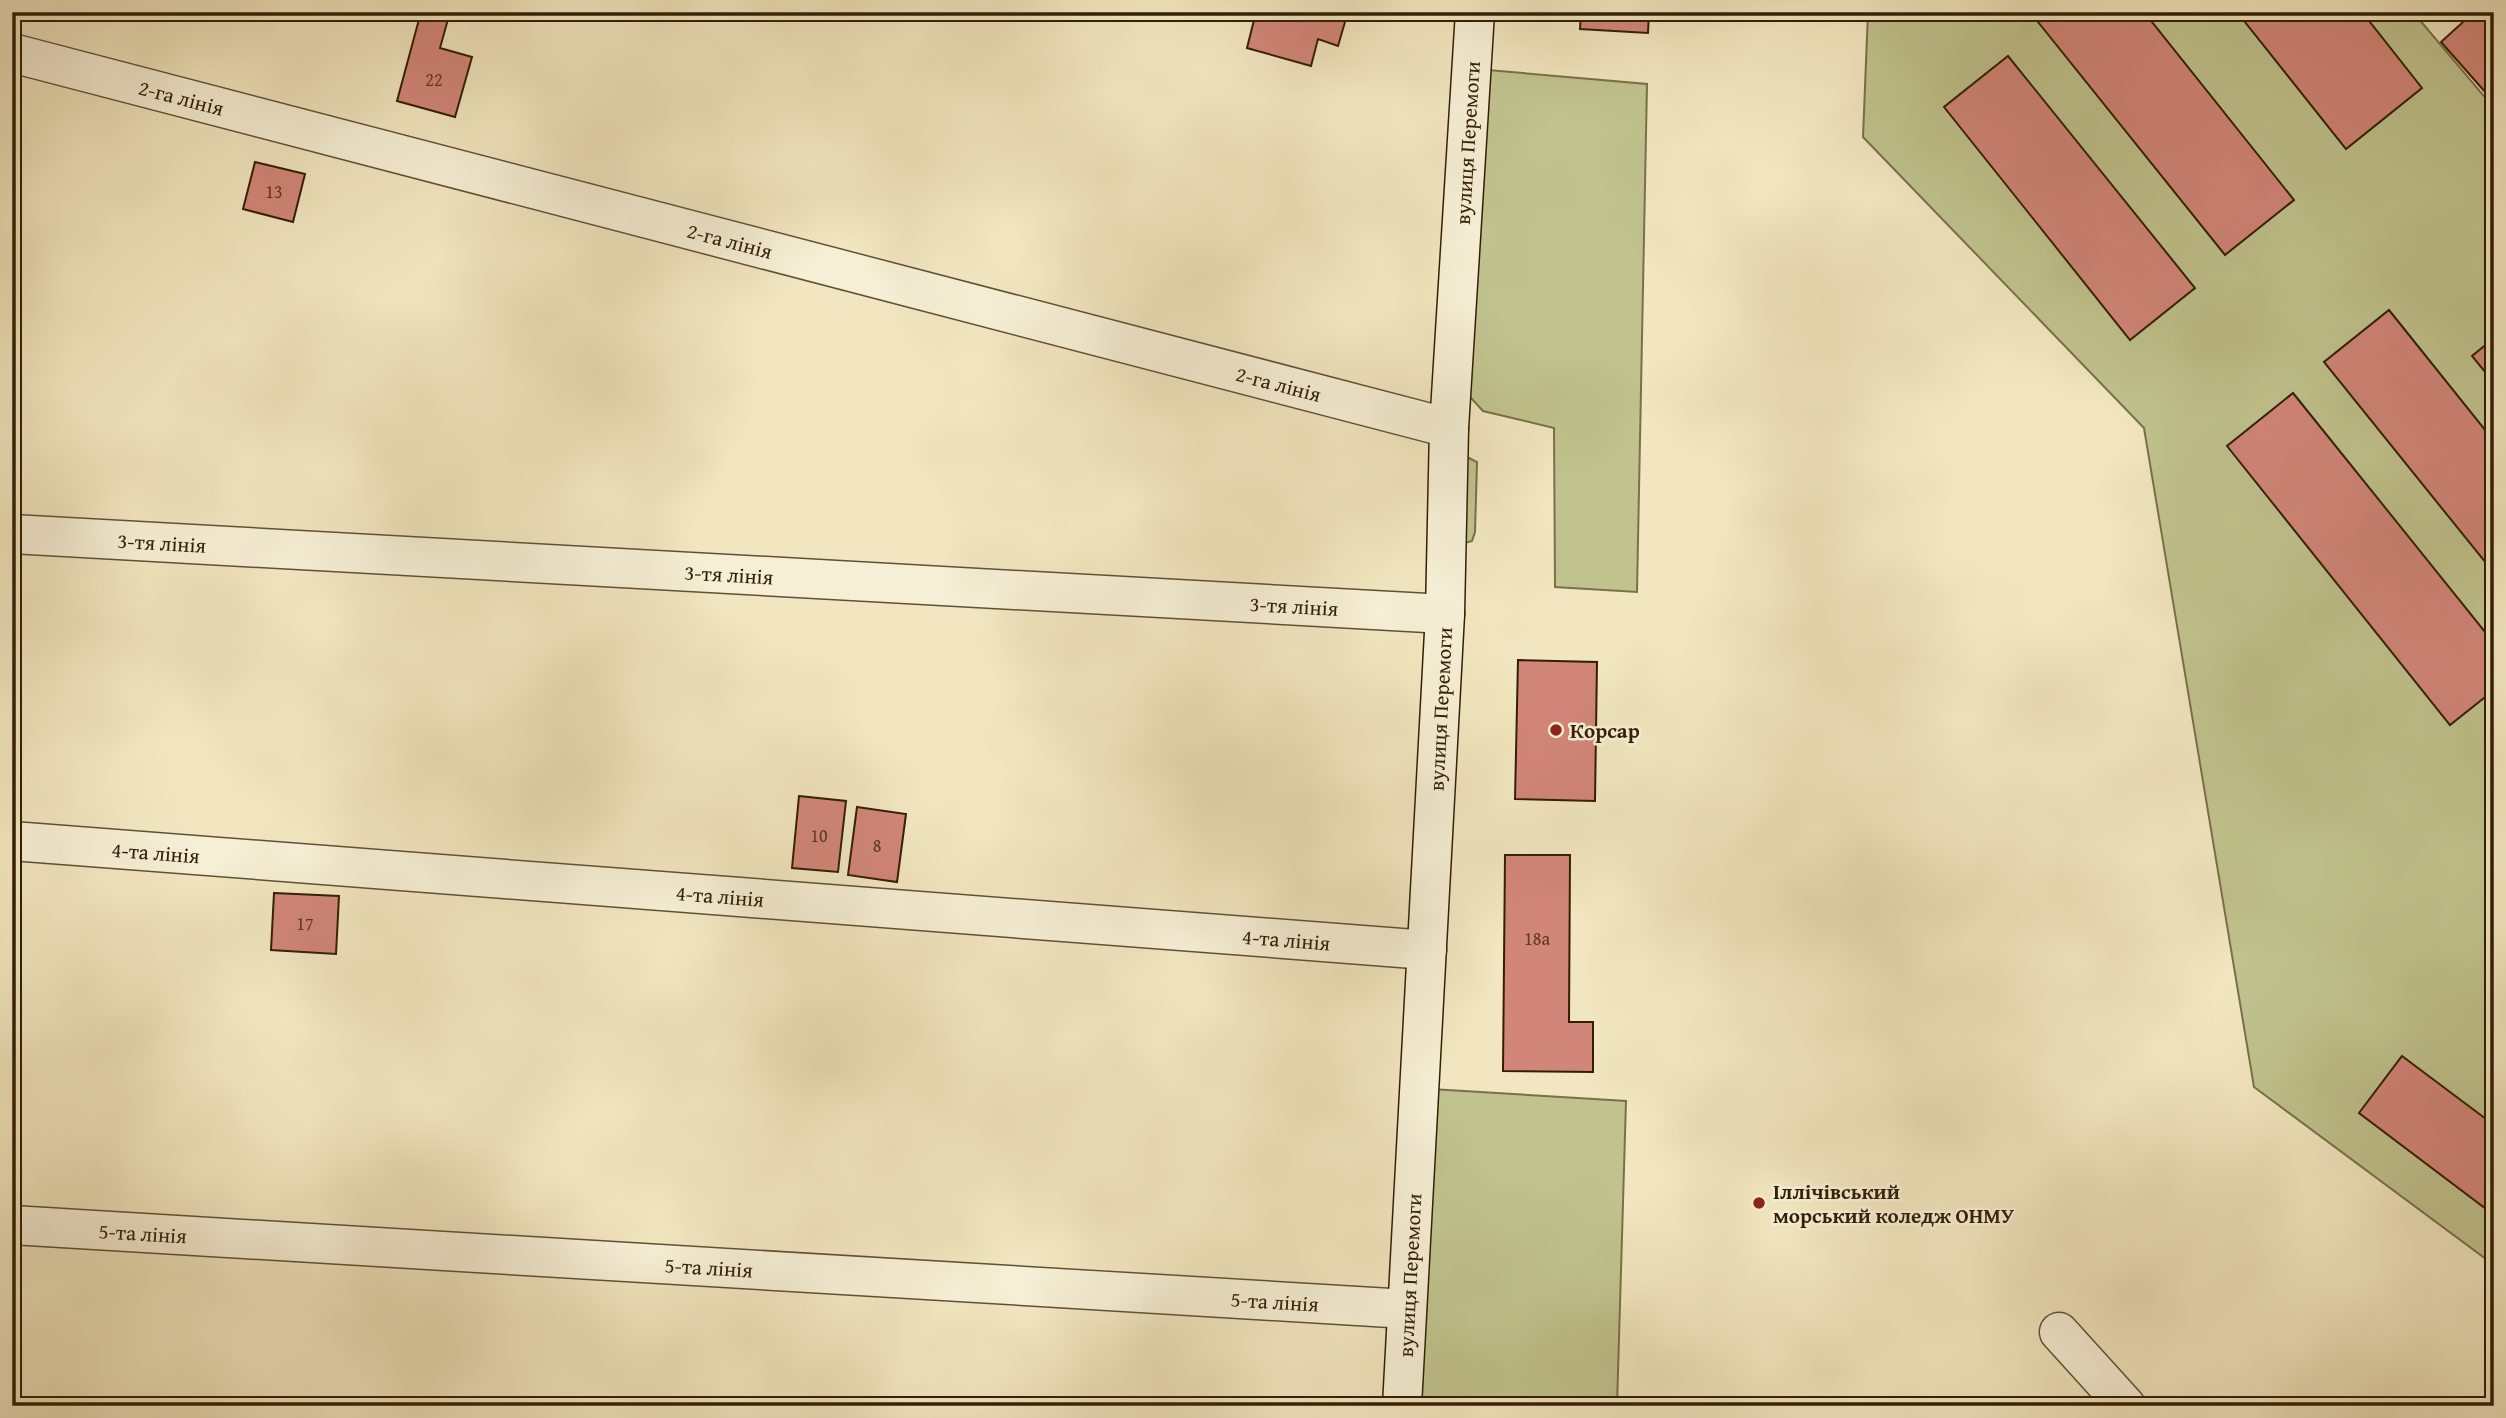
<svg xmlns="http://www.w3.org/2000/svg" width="2506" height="1418" font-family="'Gentium Book Plus',serif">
  <rect width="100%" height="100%" fill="#f1e6bf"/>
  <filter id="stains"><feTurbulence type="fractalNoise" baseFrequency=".00286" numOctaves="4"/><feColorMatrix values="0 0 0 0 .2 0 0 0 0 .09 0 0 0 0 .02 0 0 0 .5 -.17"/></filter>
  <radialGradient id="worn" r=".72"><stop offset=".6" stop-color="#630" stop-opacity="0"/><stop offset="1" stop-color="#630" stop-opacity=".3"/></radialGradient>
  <!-- green -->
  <path fill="#c0c38e" stroke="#7a704a" stroke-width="2" d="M1868,12H2413L2494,108V1265L2254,1087L2144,428L1863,137Z
    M1488,70L1647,84L1637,592L1555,587L1554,428L1483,411L1470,397Z
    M1467,457L1477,462L1475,532L1472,541L1465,543Z
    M1431,1089L1626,1101L1617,1406H1419Z"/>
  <!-- building -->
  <path fill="#d28679" stroke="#331e05" stroke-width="2" d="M421,12H450L440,48L472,57L455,117L397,101Z
    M1256,12H1336L1347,15L1338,46L1318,39L1311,66L1247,48Z
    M1581,12H1649L1648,33L1580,29Z
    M2030,12H2144L2294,200L2225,255Z
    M2237,12H2362L2422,88L2346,149Z
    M2474,12H2494V102L2441,42Z
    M2008,56L2195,288L2130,340L1944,107Z
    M255,162L305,174L293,222L243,209Z
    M2389,310L2494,441V573L2324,362Z
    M2494,338V383L2472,356Z
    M2293,393L2494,643V690L2450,725L2227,446Z
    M1518,660L1597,662L1595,801L1515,799Z
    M799,796L846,801L838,872L792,868Z
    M857,807L906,814L897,882L848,875Z
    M1505,855H1570L1569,1022H1593V1072L1503,1071Z
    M274,893L339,896L336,954L271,950Z
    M2402,1056L2494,1125V1215L2359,1113Z"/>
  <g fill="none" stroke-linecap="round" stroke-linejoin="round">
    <!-- minor casing -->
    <g stroke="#625034" stroke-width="41">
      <g id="minor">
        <path id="s1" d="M12,53L1449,428"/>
        <path id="s2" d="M12,534L1445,614"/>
        <path id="s3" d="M12,841L1427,950"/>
        <path id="s4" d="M12,1225L1407,1309"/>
        <path d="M2059,1332L2126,1406"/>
      </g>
    </g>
    <!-- secondary casing -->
    <g stroke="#331e05" stroke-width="41">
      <g id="secondary">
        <path id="s5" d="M1402,1406L1445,614L1449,428L1475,12"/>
      </g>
    </g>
    <!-- minor -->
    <use href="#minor" stroke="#f6efd5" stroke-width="38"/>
    <!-- secondary -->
    <use href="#secondary" stroke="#f6efd5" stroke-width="38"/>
  </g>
  <!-- markers -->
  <g fill="#8f2418" stroke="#f6efd5" stroke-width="2.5">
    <circle cx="1556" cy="730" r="7"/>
    <circle cx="1759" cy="1203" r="7"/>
  </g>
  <g text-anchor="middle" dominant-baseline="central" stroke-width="5" stroke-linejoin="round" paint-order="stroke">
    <!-- number labels -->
    <g font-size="18" fill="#5b3822">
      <text x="434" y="79">22</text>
      <text x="274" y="191">13</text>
      <text x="819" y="835">10</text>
      <text x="877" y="845">8</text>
      <text x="305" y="923">17</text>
      <text x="1537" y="938">18а</text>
    </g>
    <!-- street labels -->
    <g font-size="21" fill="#331e05" stroke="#f6efd5">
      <text stroke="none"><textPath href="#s1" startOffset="175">2-га лінія</textPath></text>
      <text stroke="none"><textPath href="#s5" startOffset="1265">вулиця Перемоги</textPath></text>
      <text stroke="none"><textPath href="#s1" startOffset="742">2-га лінія</textPath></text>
      <text stroke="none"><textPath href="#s1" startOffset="1309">2-га лінія</textPath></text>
      <text stroke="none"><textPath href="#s2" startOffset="150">3-тя лінія</textPath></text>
      <text stroke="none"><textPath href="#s2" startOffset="718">3-тя лінія</textPath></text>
      <text stroke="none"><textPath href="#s2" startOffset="1284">3-тя лінія</textPath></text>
      <text stroke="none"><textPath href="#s5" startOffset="698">вулиця Перемоги</textPath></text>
      <text stroke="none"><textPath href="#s3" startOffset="144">4-та лінія</textPath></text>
      <text stroke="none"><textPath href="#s3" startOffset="710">4-та лінія</textPath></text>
      <text stroke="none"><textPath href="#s3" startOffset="1278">4-та лінія</textPath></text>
      <text stroke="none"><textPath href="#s4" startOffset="131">5-та лінія</textPath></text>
      <text stroke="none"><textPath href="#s4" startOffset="698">5-та лінія</textPath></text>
      <text stroke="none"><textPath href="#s5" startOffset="131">вулиця Перемоги</textPath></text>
      <text stroke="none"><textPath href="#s4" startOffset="1265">5-та лінія</textPath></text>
    </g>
    <!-- poi labels -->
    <g font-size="21" font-weight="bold" fill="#331e05" stroke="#f6efd5" text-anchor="start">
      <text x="1570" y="730">Корсар</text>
      <text x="1773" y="1191">Іллічівський<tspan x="1773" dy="24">морський коледж ОНМУ</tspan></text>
    </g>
  </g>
  <!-- margin -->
  <rect width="2506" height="1418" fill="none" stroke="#f1e6bf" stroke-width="42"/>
  <rect x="14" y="14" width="2478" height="1390" fill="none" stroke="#331e05" stroke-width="3.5"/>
  <rect x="21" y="21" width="2464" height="1376" fill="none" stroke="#331e05" stroke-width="2"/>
  <rect width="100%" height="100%" filter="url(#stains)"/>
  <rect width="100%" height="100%" fill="url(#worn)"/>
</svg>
